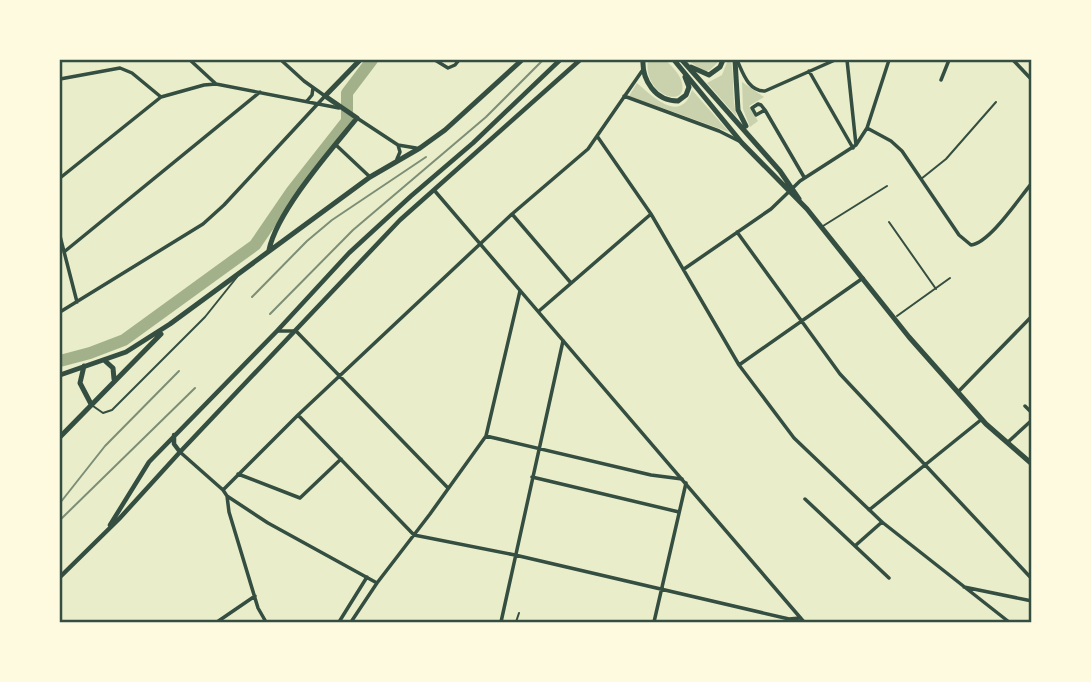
<svg xmlns="http://www.w3.org/2000/svg" width="1091" height="682" font-family="'Public Sans',sans-serif">
  <rect width="100%" height="100%" fill="#e9edc9"/>
  <!-- green -->
  <path fill="#cad2ad" d="M648,60H666C671,66 681,75 682,83C688,110 642,95 648,60Z
    M688,60H717V63L710,70L704,72Z
    M728,60H731C735,79 731,98 737,117L707,83L722,75Z
    M742,82L764,97L749,106L758,121L750,127L743,109Z
    M637,83C652,96 681,125 692,90L729,132L629,96Z"/>
  <g fill="none" stroke-linecap="round" stroke-linejoin="round">
    <!-- river -->
    <path stroke="#a3b18a" stroke-width="12" d="M60,361L90,353L124,340L255,245L292,191L347,121V93L372,60"/>
    <!-- service -->
    <path stroke="#344e41" stroke-width="2" d="M921,179L946,159L996,102
      M889,222L936,289
      M823,226L887,186
      M897,316L950,278
      M93,406L103,413L112,410L205,317L237,277
      M516,622L519,613"/>
    <!-- minor -->
    <path stroke="#344e41" stroke-width="3.5" d="M190,60L216,84
      M435,60L448,68L455,65L459,60
      M737,60C743,73 748,91 765,91L835,60
      M847,60L856,145
      M1013,60L1032,80
      M809,71L853,148
      M60,79L120,68L132,73L161,97L204,85L216,84L339,108
      M941,80L949,60
      M624,96L719,131L739,141
      M307,101L312,95L313,88
      M765,110L756,115L752,108L758,104L761,105L765,110L804,177
      M357,118L398,145L416,148
      M867,128L891,141L902,151L959,235L971,245C990,243 1019,198 1032,183
      M597,136L651,214L739,365L794,438L882,522L1009,622
      M336,145L370,177
      M397,159L400,152L398,145
      M60,178L161,97
      M512,214L571,283
      M737,232L840,374L1032,579
      M60,236L77,302
      M64,252L260,92
      M684,269L771,209L800,181L856,145L867,128L889,60
      M539,311L651,214
      M60,312L203,224L224,205L325,96L304,81L281,60
      M277,331H296L448,488
      M739,365L863,278
      M958,392L1032,316
      M1025,406L1032,413
      M298,415L414,535L515,555L789,619L800,618
      M486,436L651,475L682,479
      M1008,442L1032,420
      M180,452L223,490L227,496L229,512L258,608L266,622
      M238,474L300,498L341,459
      M532,477L679,512
      M223,490L298,415L512,214L588,149L642,71
      M227,496L268,523L377,583
      M805,499L889,578
      M869,510L982,419
      M856,545L882,522
      M964,587L1032,601
      M217,622L255,596
      M339,622L367,577
      M351,622L377,583L430,514L486,436L520,291
      M501,622L563,341
      M654,622L686,483"/>
    <!-- tertiary -->
    <path stroke="#344e41" stroke-width="3.5" d="M434,190L804,622"/>
    <!-- secondary -->
    <path stroke="#344e41" stroke-width="4.5" d="M174,435V444L180,452
      M110,525L149,462L277,331L349,253L411,196L473,143L560,60
      M60,577L119,519L180,452L400,220L580,60"/>
    <!-- primary -->
    <path stroke="#344e41" stroke-width="5" d="M643,60C642,80 655,101 678,101L686,95L689,87L685,77
      M674,60L742,143L807,209L909,337L948,381L986,424L1032,464
      M682,60L780,171L799,199
      M735,60L738,110L746,126
      M691,67L709,75L720,67L723,60
      M269,250C277,211 331,150 357,118L325,96L360,60
      M104,360L113,368L114,379
      M84,366L80,383L91,404
      M60,375L126,352L170,324L370,177L420,148L445,130L522,60
      M60,437L161,334"/>
    <!-- rail -->
    <path stroke="#7c8e77" stroke-width="2" d="M252,297L307,241L332,220L426,157
      M270,314L353,230L486,117L543,60
      M60,503L105,446L179,371
      M60,520L195,388"/>
  </g>
  <!-- border -->
  <rect width="1091" height="682" fill="none" stroke="#fefae0" stroke-width="122"/>
  <rect x="61" y="61" width="969" height="560" fill="none" stroke="#344e41" stroke-width="2.5"/>
</svg>
